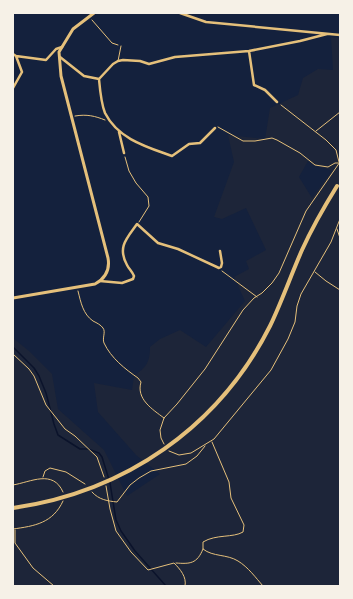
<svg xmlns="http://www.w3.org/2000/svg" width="353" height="599" font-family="Raleway,sans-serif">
  <rect width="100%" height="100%" fill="#14213d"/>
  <!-- green -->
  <path fill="#1d2539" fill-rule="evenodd" d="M331,37L340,38V586H13V338L29,351L52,374L58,409L104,450L127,496L160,474L136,455L98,412L94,383L132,390L134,376C146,367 150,363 150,347L160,339L180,330L206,347L245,301L234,277L249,269L246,261L266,250L246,208L222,219L214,217L234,162L228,135L265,139L270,108L298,95L303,78L318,69L333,70ZM308,161C317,169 322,166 332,171L312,198L299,177Z"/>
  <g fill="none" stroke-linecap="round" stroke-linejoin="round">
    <!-- stream -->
    <path stroke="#0b132b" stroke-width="1.5" d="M13,347L34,368L39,376L46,393L54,424L58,435L80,449H88L99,453L102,457L110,483L116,520L121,531L135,551L166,586"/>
    <!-- path -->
    <path stroke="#e5c07b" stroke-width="1" d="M92,20L112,43L118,45
      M281,105L326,140L336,150L339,162
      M75,116C87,114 95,116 105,120
      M218,127L243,141H255L272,138L277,140L300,153L315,165L328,167L335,163H339
      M316,131L340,112
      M125,157L129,171L136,183L148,197L149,206L139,222
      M337,229L340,238
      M222,271L257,297
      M315,272L326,281L340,290
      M78,291C81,303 83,314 93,321C97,323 101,325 103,328C106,332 102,338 104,343C111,358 125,369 138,378L141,382C136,399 152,409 164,418
      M13,354L29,369L34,376L46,405L65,429L75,436L97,457L104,477
      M212,442L229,482L231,498L244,525L243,532C233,538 216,534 203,542V549C213,557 227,554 238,561C248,567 256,578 263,586
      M164,444L161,438L160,430L164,418L177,404L205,369L243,310L254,298L262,293L272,283L279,273L306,211L340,162
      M169,451L179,455L191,453L214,439L271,370L288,339L295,322L297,306L301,294L331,242L340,219
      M43,477L45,471L50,468L66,472L85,484
      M13,485C31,482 53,469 63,492
      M106,486L110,509L116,531L131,552L148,570L174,563C180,569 187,577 185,586
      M92,492C99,500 108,501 117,502L130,485L139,478L151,471L186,464L197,456L205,446
      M13,529C35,526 53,523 63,501
      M15,530V543L33,568L54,586
      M176,563C190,564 197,564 203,549"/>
    <!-- service -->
    <path stroke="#e5c07b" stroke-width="1" d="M118,61L121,46"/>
    <!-- minor -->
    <path stroke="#e5c07b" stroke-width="2.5" d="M180,13L206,22L340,35
      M249,51L254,85L265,90L277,102
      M13,54L16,56L46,60L56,49L62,47
      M60,57L84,76L99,79
      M13,88L22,72L16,56
      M215,128L200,143L189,144L172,156C147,147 118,139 105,113C101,103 100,90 99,79L113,64L118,61L123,60L140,61L149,64L175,57L249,51L300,41L327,34
      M119,132L124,153
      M100,281L122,283L133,279L134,276C132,271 129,269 127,265C117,247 127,238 137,224L158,243L178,249L219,268L221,267L222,263L220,251"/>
    <!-- tertiary -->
    <path stroke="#e5c07b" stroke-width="3" d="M13,298L95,284C106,278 110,269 108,258L61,76L59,52L73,29L94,13"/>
    <!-- trunk -->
    <path stroke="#e5c07b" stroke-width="4" d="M13,508C125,492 219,427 270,326C282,301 291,275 302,250C312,228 324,207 337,186"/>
  </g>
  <!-- border -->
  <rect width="353" height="599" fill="none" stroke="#f6f1e7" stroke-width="28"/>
</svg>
